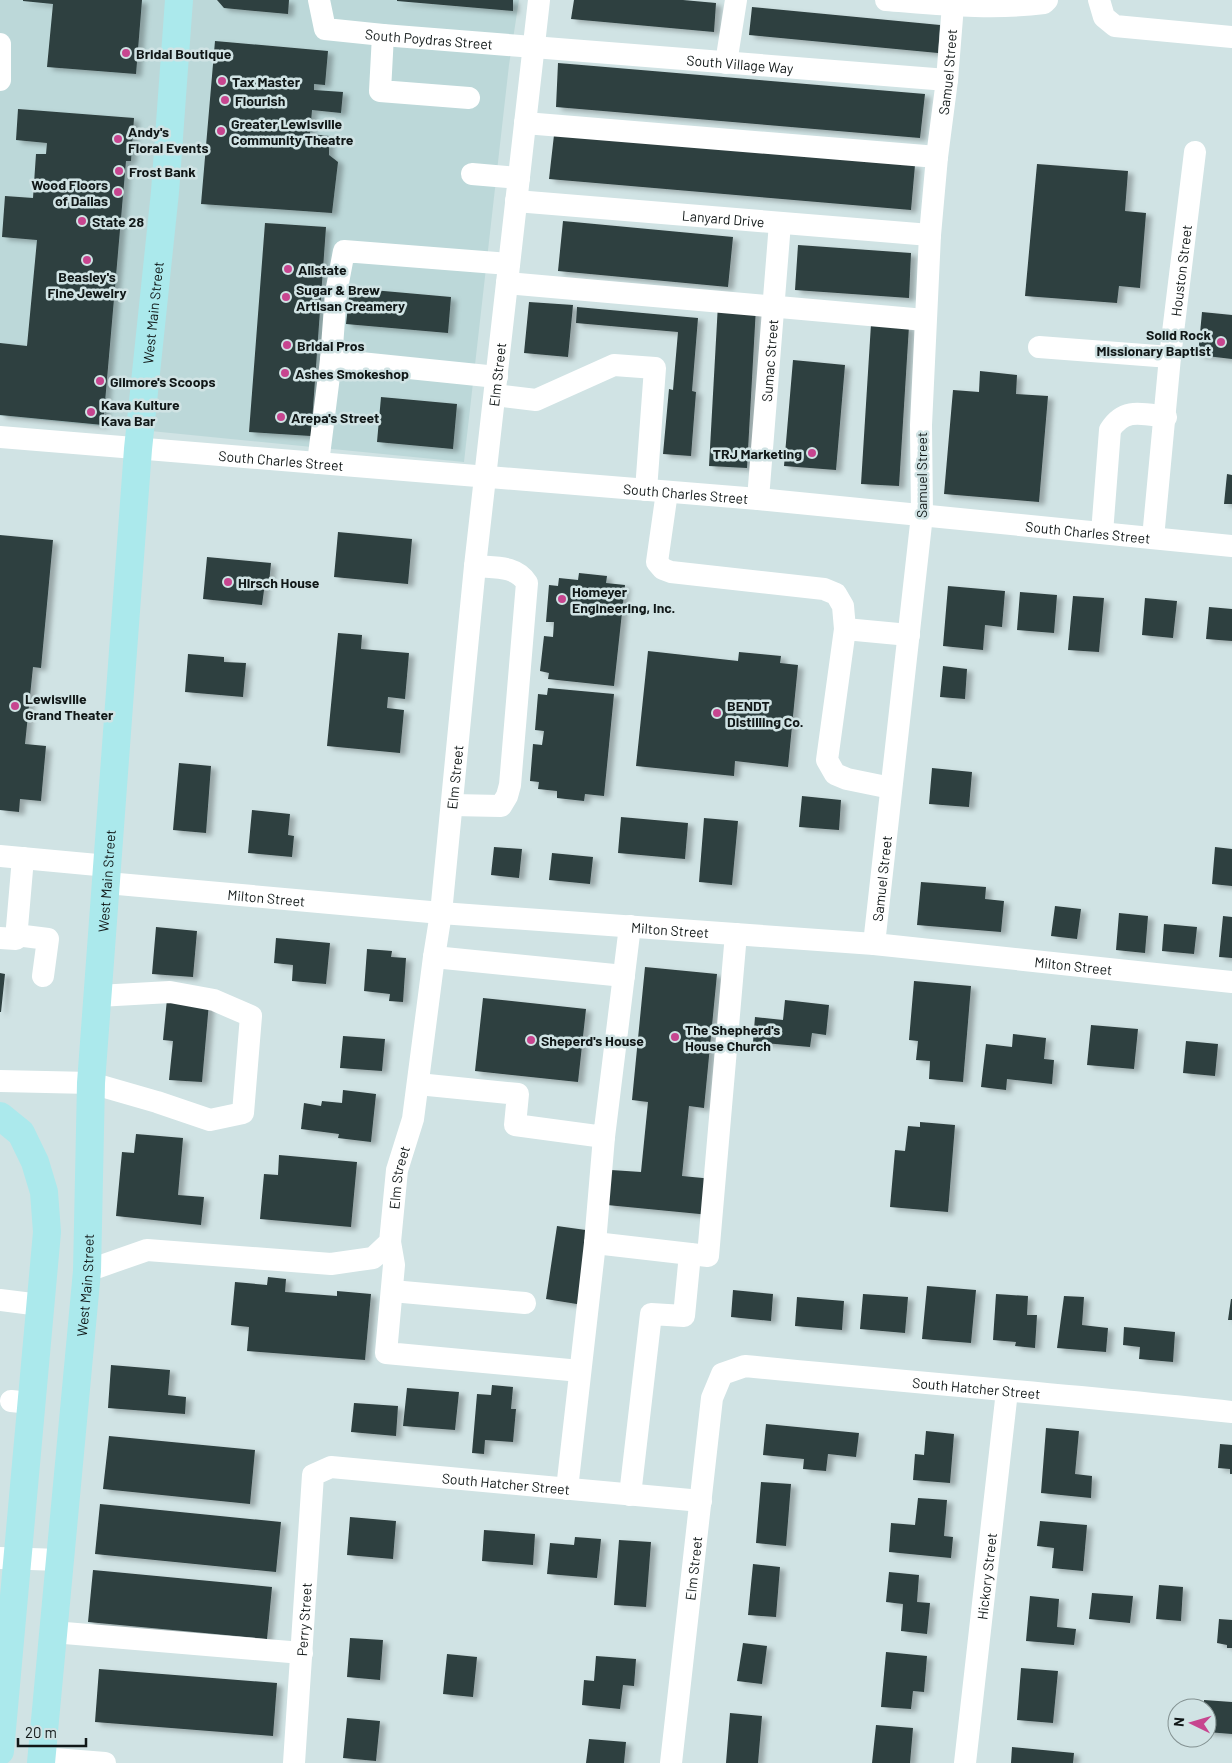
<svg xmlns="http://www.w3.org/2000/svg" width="1232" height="1763" font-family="Barlow,sans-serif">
  <defs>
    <filter id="shadow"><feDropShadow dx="5.5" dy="3" stdDeviation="2.5" flood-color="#0004"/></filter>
  </defs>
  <rect width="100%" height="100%" fill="#d0e3e4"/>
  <!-- built -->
  <path fill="#bcd8d9" d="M0,0H519L509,65L464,462L0,416Z"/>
  <!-- building -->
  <path fill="#2e3f3f" filter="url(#shadow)" d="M23,0H142L136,74L47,67L53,4L23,1Z
    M217,0H289L288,14L224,8Z
    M397,0H513V11L397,1Z
    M574,0H683L716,3L714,32L571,19Z
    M752,7L940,25L938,53L749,35Z
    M215,41L328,51L325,85L314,84V90L343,92L341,113L312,110L310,134L329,136V155L338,162L332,213L201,204Z
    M558,63L925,94L920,138L556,107Z
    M18,109L134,118L131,161H126L103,425L0,415V343L27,346L37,240L2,237L5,196L33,198L36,154H46L47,143L16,140Z
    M554,135L915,165L911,210L549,179Z
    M1037,164L1128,171L1125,211L1146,213L1140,288L1119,286L1117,303L1025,296Z
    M563,221L733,237L728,287L558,271Z
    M265,223L326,227L311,436L249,432Z
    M798,245L911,253L909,298L795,290Z
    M350,288L451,297L448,333L346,324Z
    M529,302L573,305L568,357L524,353Z
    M718,304L756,307L747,468L709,466Z
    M577,307L698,318L692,391L696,392L691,456L663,454L669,389L673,390L678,332L576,323Z
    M1202,312L1232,315V359L1198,355Z
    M871,324L909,326L899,486L861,484Z
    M793,360L845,365L836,470L784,466Z
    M980,371L1017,375L1016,394L1048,396L1039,502L944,494L953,390L979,392Z
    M381,397L457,404L453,449L377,442Z
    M1227,474L1232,475V504H1224Z
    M338,532L412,539L408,584L334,577Z
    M0,535L53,540L41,668L33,667L25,744L46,746L41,801L20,799L19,812L0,810Z
    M207,557L271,563L269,583H265L262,605L203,599Z
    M579,573L607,576L606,583L625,585L614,686L548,679L549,673L540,671L544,636L553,637L554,622H546L549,585L558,586L559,578L578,580Z
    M948,586L1005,591L1002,627L985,625L983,650L943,646Z
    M1020,592L1057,595L1054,633L1017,630Z
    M1073,596L1104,598L1099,652L1068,650Z
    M1145,598L1177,601L1173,638L1142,635Z
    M1209,607L1232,609V641L1206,639Z
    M338,633L362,635L361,649L409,653L405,699L388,697L387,708L404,710L400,753L327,746Z
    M648,651L738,661L739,652L781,656L780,663L798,665L788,767L735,761L734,776L636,766Z
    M188,654L224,657V662L246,663L243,697L185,692Z
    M943,666L967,669L965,699L940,697Z
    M548,688L614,694L604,796L585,794L584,801L557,798V791L538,789L539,782L530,781L533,744L542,745L544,731L535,730L538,694L547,695Z
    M179,763L211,766L206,833L173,830Z
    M932,768L972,772L969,807L929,804Z
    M802,796L841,800L839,830L799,827Z
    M252,810L290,814L288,835L294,836L292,857L248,853Z
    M621,817L688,823L685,859L618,853Z
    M704,818L738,821L732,885L699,882Z
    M494,847L522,849L519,878L491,875Z
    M1215,847L1232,849V886L1212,884Z
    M552,853L593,857L590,884L549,880Z
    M921,882L986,887L985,899L1004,901L1001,932L917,925Z
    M1055,906L1081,909L1077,939L1051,936Z
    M1119,913L1148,916L1145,953L1116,950Z
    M1223,916L1232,917V958L1219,957Z
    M1164,924L1197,927L1194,954L1162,951Z
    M156,927L197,931L193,977L152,974Z
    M276,938L330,943L326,984L292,981L293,965L274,963Z
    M367,949L392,951L391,957L406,958L403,1002L389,1001L390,994L364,991Z
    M645,967L717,974L704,1108L689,1106L682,1176L713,1179L710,1215L607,1205L611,1170L641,1172L648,1102L632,1100Z
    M0,973L5,974L1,1012H0Z
    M914,981L971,986L963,1082L929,1079L930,1061L916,1060L918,1041L909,1040Z
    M483,998L586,1009L578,1082L475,1071Z
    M167,999L209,1003L202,1082L169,1080L173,1041L163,1040Z
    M785,1000L829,1005L826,1035L812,1033L810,1047L753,1042L755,1017L783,1020Z
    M1091,1025L1138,1029L1134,1069L1087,1065Z
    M1013,1034L1046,1038L1044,1059L1054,1060L1052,1084L1007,1079L1006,1090L981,1087L986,1044L1012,1047Z
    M343,1036L385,1039L382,1071L340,1068Z
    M1186,1041L1218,1044L1215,1076L1183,1073Z
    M343,1090L376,1094L371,1142L338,1138L339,1134L301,1129L304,1103L321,1106L322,1101L342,1103Z
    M920,1122L955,1125L948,1212L890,1207L895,1150L905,1151L908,1126L920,1127Z
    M136,1134L183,1138L178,1195L204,1197L201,1225L116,1216L122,1152L134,1153Z
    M279,1155L357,1162L351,1227L260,1219L264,1174L278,1175Z
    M557,1226L593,1231L583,1305L546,1299Z
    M268,1277L286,1279L285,1292L337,1296V1291L371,1294L365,1360L247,1351L249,1327L231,1325L235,1282L267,1285Z
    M927,1286L976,1290L971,1343L922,1339Z
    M733,1290L773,1294L771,1321L731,1317Z
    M863,1294L908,1297L905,1333L860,1329Z
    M996,1294L1028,1296L1027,1315H1037L1035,1348L1015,1346L1016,1342L993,1340Z
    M1064,1296L1084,1297L1082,1325L1108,1328L1106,1352L1057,1348Z
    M797,1297L844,1301L842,1330L795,1326Z
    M1231,1299H1232V1320H1228Z
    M1124,1327L1175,1332L1173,1362L1139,1359L1140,1347L1123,1345Z
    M111,1365L170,1370L168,1395L186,1397L185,1414L108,1408Z
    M492,1385L513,1387L511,1409H516L513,1442L485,1440L484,1454L472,1453L477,1394L491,1395Z
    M407,1388L459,1392L455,1430L403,1426Z
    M354,1403L398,1406L396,1436L351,1432Z
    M766,1424L859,1433L856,1457L828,1454L826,1471L803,1469L804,1459L763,1455Z
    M1046,1428L1079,1431L1075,1474L1092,1476L1091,1498L1041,1493Z
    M926,1431L954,1434L950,1483L913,1480L915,1454L924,1455Z
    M109,1436L255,1450L250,1504L103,1489Z
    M1220,1444L1232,1445V1474H1230V1469L1218,1468Z
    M761,1482L791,1484L786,1546L756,1543Z
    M918,1498L947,1500L944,1536L953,1537L951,1558L889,1552L891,1523L915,1525Z
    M100,1504L281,1522L276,1572L95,1554Z
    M350,1517L396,1521L393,1559L347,1555Z
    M1040,1521L1087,1525L1083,1571L1052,1568L1054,1548L1037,1546Z
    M484,1530L535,1534L533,1565L482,1561Z
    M575,1537L601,1539L597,1578L547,1574L550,1543L574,1545Z
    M619,1540L651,1542L646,1607L614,1605Z
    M753,1564L780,1567L776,1617L748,1615Z
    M93,1570L272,1587L267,1639L88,1622Z
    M889,1572L919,1575L917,1602L930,1603L927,1634L901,1631L903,1604L886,1602Z
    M1159,1585L1183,1587L1181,1621L1156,1619Z
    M1092,1593L1133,1596L1130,1623L1089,1619Z
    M1030,1596L1059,1599L1057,1627L1076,1629L1074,1645L1026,1641Z
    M1219,1619L1232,1620V1648H1227V1645L1217,1643Z
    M350,1638L383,1640L380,1680L347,1677Z
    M743,1643L767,1646L762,1684L737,1681Z
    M886,1652L927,1656L924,1692L913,1691L911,1709L881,1707Z
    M447,1654L477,1657L473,1697L443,1694Z
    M596,1656L636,1659L634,1686L623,1685L620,1709L582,1705L584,1680L594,1681Z
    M1021,1668L1058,1671L1053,1723L1017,1720Z
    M99,1669L277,1683L273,1736L95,1722Z
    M1204,1700L1232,1702V1734L1207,1732V1708H1204Z
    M730,1713L762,1716L758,1763H726Z
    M347,1718L380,1721L376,1761L343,1758Z
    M876,1725L913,1728L910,1763H872Z
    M589,1739L626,1742L624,1763H586Z
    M1012,1747L1074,1753L1073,1763H1011Z"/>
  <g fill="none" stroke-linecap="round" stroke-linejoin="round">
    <!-- minor -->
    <g stroke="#fff" stroke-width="22">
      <path id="s1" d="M319,0L325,29L383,35L947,80"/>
      <path d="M886,0C938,4 992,10 1044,3L1047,0"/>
      <path d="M1099,0L1104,17L1115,26L1232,37"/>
      <path d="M383,35L380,91L469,98"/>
      <path d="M0,44V80"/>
      <path d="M726,63L736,0"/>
      <path d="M525,123L937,157"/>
      <path d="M472,174L519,178"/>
      <path id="s2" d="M516,201L930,235"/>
      <path d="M507,283L925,320"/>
      <path d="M1039,347L1170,357"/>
      <path d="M331,360L497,377"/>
      <path d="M495,395L536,400L614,365L655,368L646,490"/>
      <path id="s3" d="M0,437L758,499L1232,546"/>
      <path d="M318,463L331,360L336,293L344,251L509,264"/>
      <path d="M667,492L657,562L663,569L671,572L824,589L836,594L843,606L845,629L827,760L835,774L847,779L891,788"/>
      <path id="s4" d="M758,499L780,223"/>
      <path d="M1102,533L1110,430C1124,407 1143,414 1166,417"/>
      <path id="s5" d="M1153,538L1170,357L1195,152"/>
      <path d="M845,629L909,635"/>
      <path d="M452,805L501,806L507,796L510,785L527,583C516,565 494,568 475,566"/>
      <path d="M0,856L108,866"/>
      <path id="s6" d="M107,883L441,913L874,944L1232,982"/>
      <path d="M16,935L48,939L43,976"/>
      <path d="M0,938L16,939L23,858"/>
      <path id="s7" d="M874,944L922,515L921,425L930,235L937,157L947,80L953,5"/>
      <path d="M434,957L624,976"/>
      <path d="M0,1081L91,1083L157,1102L210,1120L243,1113L251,1016L214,1000L170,992L98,996"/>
      <path d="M418,1084L518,1094L515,1125L604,1137L630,926"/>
      <path d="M604,1137L595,1243L708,1256L736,934"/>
      <path d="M390,1242L394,1265L386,1353L580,1371"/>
      <path id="s8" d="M87,1271L147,1250L331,1264L373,1258L390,1242L397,1170L413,1119L434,957L441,913L475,566L539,0"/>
      <path d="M392,1291L525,1303"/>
      <path d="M0,1300L40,1305"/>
      <path d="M11,1401L31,1403"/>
      <path d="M567,1489L595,1243"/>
      <path d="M630,1495L651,1314L684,1316L690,1254"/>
      <path d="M0,1558L60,1560"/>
      <path d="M53,1632L302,1653"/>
      <path d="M42,1758L105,1763"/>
      <path id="s9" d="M294,1763L313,1475L331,1467L701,1501"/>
      <path id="s10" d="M671,1763L712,1398L722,1374L745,1366C907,1382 1070,1395 1232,1412"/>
      <path id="s11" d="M965,1763L1007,1391"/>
    </g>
    <!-- major -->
    <g stroke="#abe9ec" stroke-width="28">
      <path d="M0,1116L21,1133L35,1162L44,1192L47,1232L0,1751"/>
      <path id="s12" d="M41,1763L87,1271L91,1083L138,449L165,192L179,0"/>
    </g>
  </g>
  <!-- markers -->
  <g fill="#c7458f" stroke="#d0e3e4" stroke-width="2">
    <circle cx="126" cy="53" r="5"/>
    <circle cx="222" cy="81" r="5"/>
    <circle cx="225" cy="100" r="5"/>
    <circle cx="221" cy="131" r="5"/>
    <circle cx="118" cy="139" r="5"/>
    <circle cx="119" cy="171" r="5"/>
    <circle cx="118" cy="192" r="5"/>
    <circle cx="82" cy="221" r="5"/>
    <circle cx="87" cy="260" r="5"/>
    <circle cx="288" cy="269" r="5"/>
    <circle cx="286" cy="297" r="5"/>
    <circle cx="1221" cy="342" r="5"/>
    <circle cx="287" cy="345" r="5"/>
    <circle cx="285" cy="373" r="5"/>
    <circle cx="100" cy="381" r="5"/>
    <circle cx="91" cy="412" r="5"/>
    <circle cx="281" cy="417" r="5"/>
    <circle cx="812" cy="453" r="5"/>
    <circle cx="228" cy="582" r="5"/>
    <circle cx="562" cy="599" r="5"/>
    <circle cx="15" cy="706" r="5"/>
    <circle cx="717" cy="713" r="5"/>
    <circle cx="675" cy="1037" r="5"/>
    <circle cx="531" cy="1040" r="5"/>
  </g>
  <g text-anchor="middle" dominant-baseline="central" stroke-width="5" stroke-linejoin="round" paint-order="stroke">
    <!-- street labels -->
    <g font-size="14" fill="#111818" stroke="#d0e3e4">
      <text stroke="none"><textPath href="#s1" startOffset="134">South Poydras Street</textPath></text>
      <text stroke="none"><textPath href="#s1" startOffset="446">South Village Way</textPath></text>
      <text stroke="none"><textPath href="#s7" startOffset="876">Samuel Street</textPath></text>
      <text stroke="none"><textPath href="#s2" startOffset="208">Lanyard Drive</textPath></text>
      <text stroke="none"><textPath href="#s5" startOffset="269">Houston Street</textPath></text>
      <text stroke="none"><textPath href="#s12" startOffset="1455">West Main Street</textPath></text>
      <text stroke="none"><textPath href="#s4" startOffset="139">Sumac Street</textPath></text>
      <text stroke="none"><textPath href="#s8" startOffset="1189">Elm Street</textPath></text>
      <text stroke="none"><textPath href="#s3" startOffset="282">South Charles Street</textPath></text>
      <text transform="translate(921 475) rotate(-90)">Samuel Street</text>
      <text stroke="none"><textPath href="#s3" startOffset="688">South Charles Street</textPath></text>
      <text stroke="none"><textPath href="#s3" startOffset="1092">South Charles Street</textPath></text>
      <text stroke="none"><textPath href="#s8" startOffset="784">Elm Street</textPath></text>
      <text stroke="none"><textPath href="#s7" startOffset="66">Samuel Street</textPath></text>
      <text stroke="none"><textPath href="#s12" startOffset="885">West Main Street</textPath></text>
      <text stroke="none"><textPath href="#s6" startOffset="160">Milton Street</textPath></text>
      <text stroke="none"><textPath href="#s6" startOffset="565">Milton Street</textPath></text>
      <text stroke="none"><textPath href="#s6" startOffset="970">Milton Street</textPath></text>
      <text stroke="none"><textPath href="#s8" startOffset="379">Elm Street</textPath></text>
      <text stroke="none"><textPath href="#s12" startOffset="480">West Main Street</textPath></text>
      <text stroke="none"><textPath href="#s10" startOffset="650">South Hatcher Street</textPath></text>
      <text stroke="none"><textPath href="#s9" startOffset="484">South Hatcher Street</textPath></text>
      <text stroke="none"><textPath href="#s10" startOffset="196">Elm Street</textPath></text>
      <text stroke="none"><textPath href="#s11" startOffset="188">Hickory Street</textPath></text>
      <text stroke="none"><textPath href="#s9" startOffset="144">Perry Street</textPath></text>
    </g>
    <!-- poi labels -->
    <g font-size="14" font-weight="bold" fill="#111818" stroke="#d0e3e4" text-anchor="start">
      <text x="136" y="53">Bridal Boutique</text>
      <text x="232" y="81">Tax Master</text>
      <text x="235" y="100">Flourish</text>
      <text x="231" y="123">Greater Lewisville<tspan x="231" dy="16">Community Theatre</tspan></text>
      <text x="128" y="131">Andy's<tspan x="128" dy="16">Floral Events</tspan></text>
      <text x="129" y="171">Frost Bank</text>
      <text x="108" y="184" text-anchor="end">Wood Floors<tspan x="108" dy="16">of Dallas</tspan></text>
      <text x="92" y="221">State 28</text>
      <text x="298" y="269">Allstate</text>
      <text x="87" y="276" text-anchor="middle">Beasley's<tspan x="87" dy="16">Fine Jewelry</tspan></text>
      <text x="296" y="289">Sugar &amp; Brew<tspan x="296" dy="16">Artisan Creamery</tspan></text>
      <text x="1211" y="334" text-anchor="end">Solid Rock<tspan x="1211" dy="16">Missionary Baptist</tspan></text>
      <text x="297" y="345">Bridal Pros</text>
      <text x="295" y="373">Ashes Smokeshop</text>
      <text x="110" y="381">Gilmore's Scoops</text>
      <text x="101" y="404">Kava Kulture<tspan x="101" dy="16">Kava Bar</tspan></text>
      <text x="291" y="417">Arepa's Street</text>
      <text x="802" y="453" text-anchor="end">TRJ Marketing</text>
      <text x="238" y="582">Hirsch House</text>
      <text x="572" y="591">Homeyer<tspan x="572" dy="16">Engineering, Inc.</tspan></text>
      <text x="25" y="698">Lewisville<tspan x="25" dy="16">Grand Theater</tspan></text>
      <text x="727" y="705">BENDT<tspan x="727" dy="16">Distilling Co.</tspan></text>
      <text x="685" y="1029">The Shepherd's<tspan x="685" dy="16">House Church</tspan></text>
      <text x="541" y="1040">Sheperd's House</text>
    </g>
  </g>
  <!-- north arrow -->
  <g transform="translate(1192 1723) rotate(275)"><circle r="24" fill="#d0e3e4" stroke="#849292"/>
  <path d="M0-4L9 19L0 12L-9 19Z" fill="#c7458f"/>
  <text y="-8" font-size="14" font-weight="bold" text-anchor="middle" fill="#111818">N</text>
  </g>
  <!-- scale -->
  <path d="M18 1738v8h68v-8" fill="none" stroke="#111818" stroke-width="2.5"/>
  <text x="25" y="1738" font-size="15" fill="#111818" stroke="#d0e3e4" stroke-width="4" paint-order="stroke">20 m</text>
</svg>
